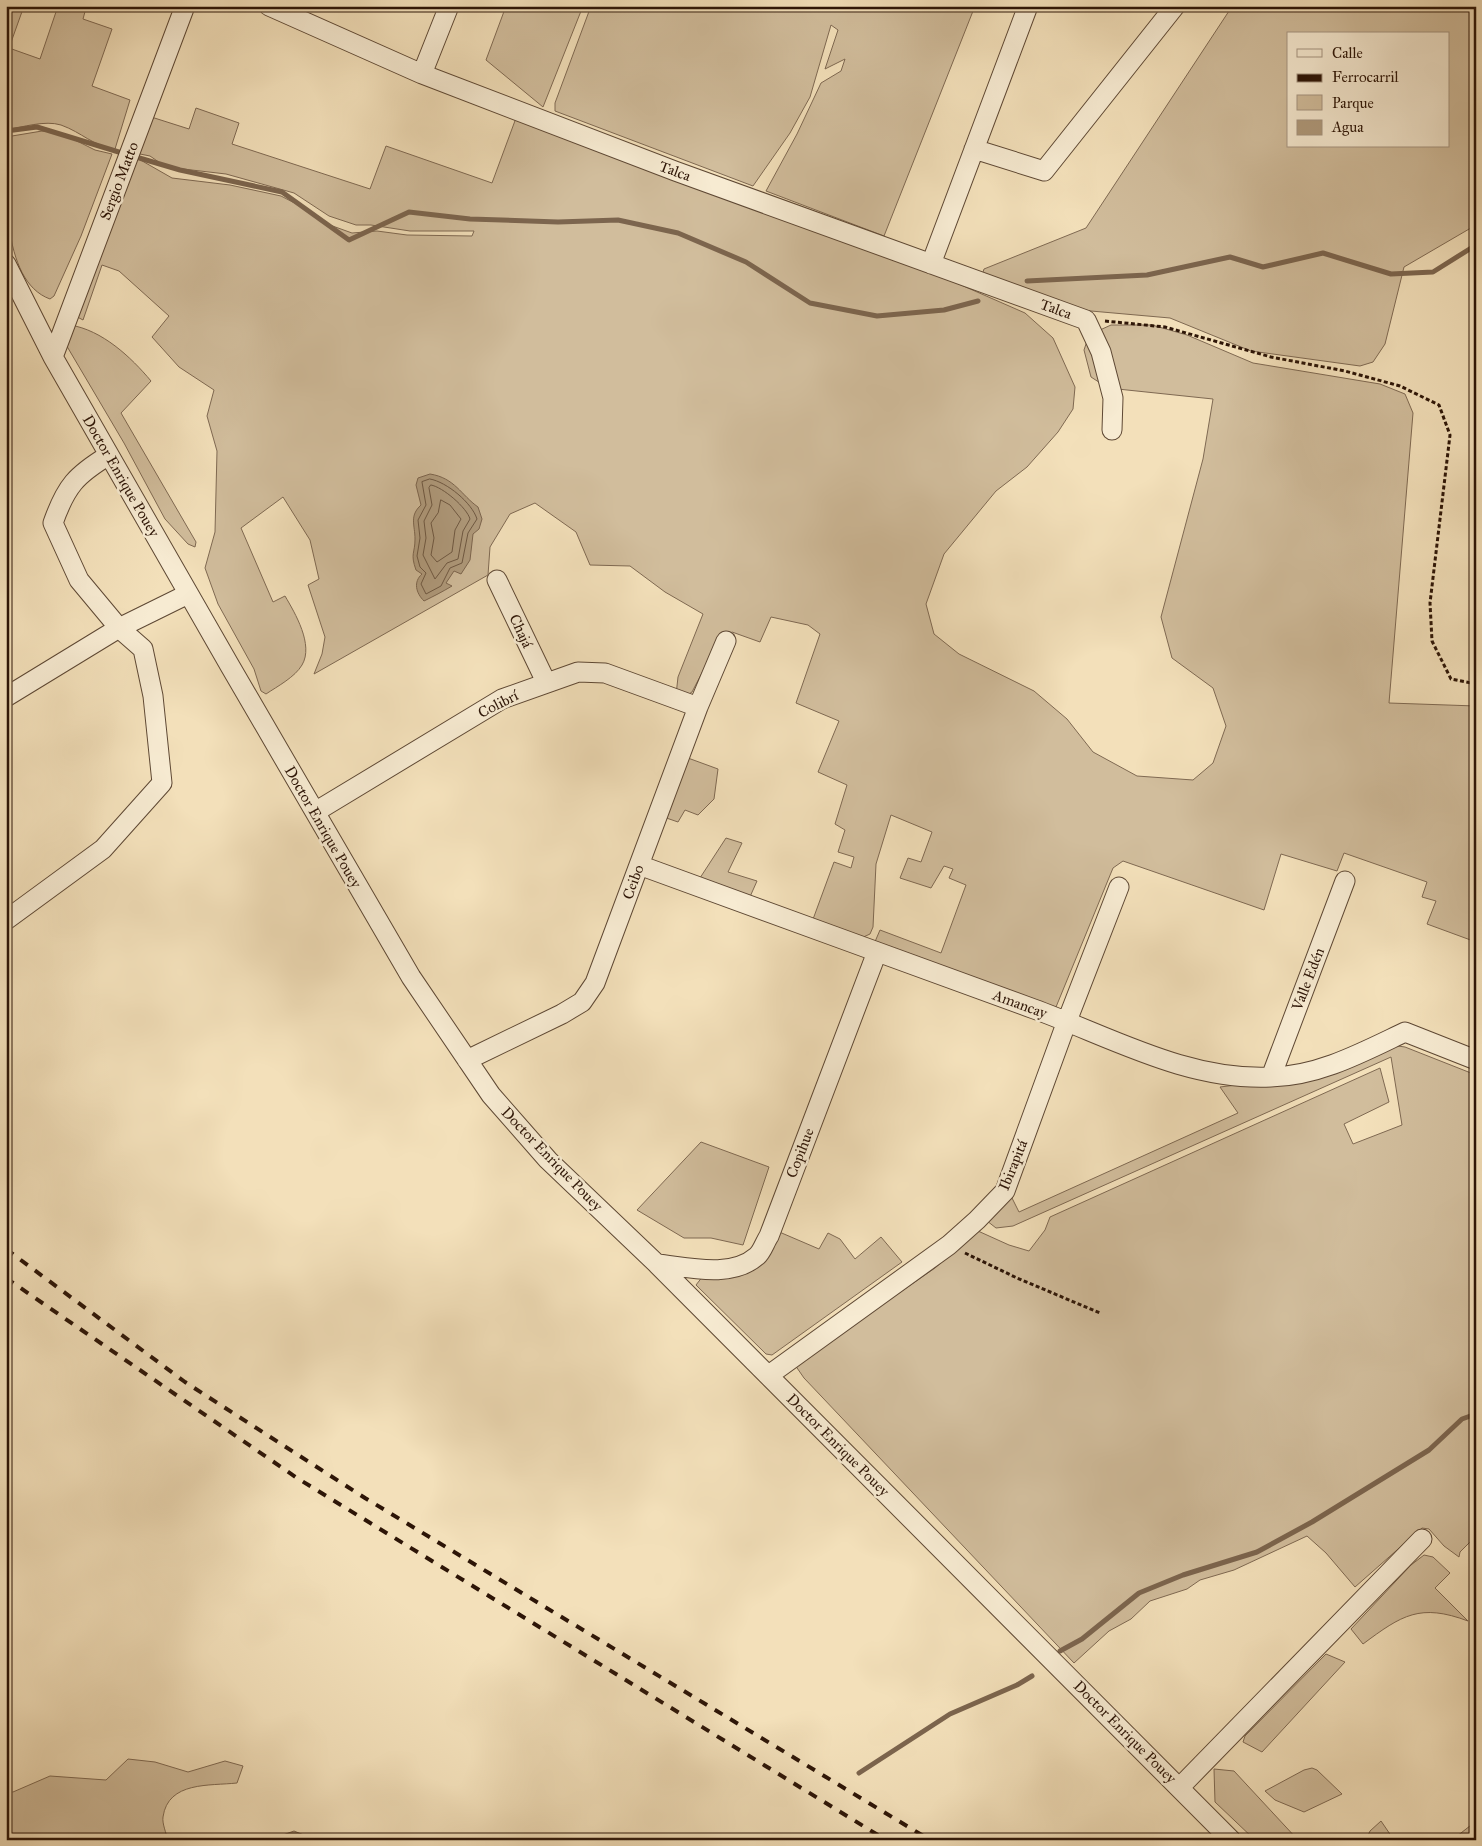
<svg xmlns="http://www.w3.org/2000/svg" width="1482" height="1846" font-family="'IM FELL Great Primer',serif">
  <rect width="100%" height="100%" fill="#f3e0ba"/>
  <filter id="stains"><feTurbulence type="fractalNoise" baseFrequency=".004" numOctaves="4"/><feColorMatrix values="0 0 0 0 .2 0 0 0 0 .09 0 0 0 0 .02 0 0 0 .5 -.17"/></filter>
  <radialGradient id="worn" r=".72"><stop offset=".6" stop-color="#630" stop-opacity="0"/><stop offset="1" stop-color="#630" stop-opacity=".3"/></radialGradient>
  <!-- green -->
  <path fill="#d1bd9c" stroke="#7f6952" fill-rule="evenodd" d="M6,6H24L9,48L40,59L58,6H80L86,8L83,19L112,29L92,86L130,100L115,149C91,145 83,133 61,125C45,120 23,127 6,130Z
    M506,6H583L543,107L486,60Z
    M591,6H975L884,236L766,191L797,134L821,83L841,71L845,59L825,69L838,30L831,25L810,97L790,133L753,186L555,111V103Z
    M1227,6H1476V225L1404,267L1385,344L1373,362L1360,366L1251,351L1170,318L1091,311L1048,304L981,278L984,269L1086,228L1229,11ZM1288,34H1448V146H1288Z
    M196,108L239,123L232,144L370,189L386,146L492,183L516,118L936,274L1025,313L1053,338L1075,387L1073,409L1058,432L1027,467L996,491L944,554L926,604L934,634L959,654L1034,691L1067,719L1093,752L1137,776L1193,780L1213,763L1226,726L1213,688L1172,658L1161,617L1203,459L1213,399L1108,388L1091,377L1084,350L1089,335L1111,325H1152L1187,335L1253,363L1380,384L1405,394L1413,413L1389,703L1476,706V942L1427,924L1436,901L1422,897L1427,882L1344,853L1337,871L1281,854L1264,910L1123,861L1113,868L1056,1007L1047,1009L874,944L880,930L941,953L966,885L949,878L953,869L944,866L931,888L900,878L908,858L921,862L932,832L891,815L876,864L873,927L870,934L859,939L812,922L834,862L851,868L854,857L838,852L845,830L835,824L847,785L818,772L839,721L796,703L820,634L808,625L771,617L760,642L732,632L719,640L692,692L681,699L676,695L678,677L703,614L665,592L630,566L590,565L576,532L535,503L510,514L490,547L488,575L314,674L322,654L325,637L308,585L319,579L310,540L283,497L241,528L273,602L285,596C295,613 314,645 302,665C295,677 278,686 266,694L261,691L254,669L218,604L205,568L215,532L217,451L207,416L214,390L179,367L152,337L169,316L119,271L102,265L83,320L70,313L137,158L172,178L230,185L281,196L310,211L327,224L352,233L377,231L407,235L472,236L474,231H410L371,225H356L329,216L294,193L226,174L166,167L150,156L130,152L145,115L189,129Z
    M42,131L61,133L95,150L112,154L81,236L54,296L50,299C0,281 6,182 6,137Z
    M70,325C102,330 131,357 151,381L121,413L196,542L195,547L188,544L165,519L124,443L65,343Z
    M677,754L718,769L714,799L698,815L685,810L678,822L652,813Z
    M726,838L742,843L728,872L757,881L749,899L698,881Z
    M1391,1045L1405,1047L1476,1075V1536L1460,1552L1459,1557L1444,1546L1429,1529L1422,1528L1355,1587L1326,1553L1307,1536L1234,1570L1200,1580L1187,1589L1150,1601L1131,1619L1109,1631L1074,1663L804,1378L795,1365L935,1268L978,1231L1009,1245L1029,1251L1045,1230L1050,1217L1380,1068L1389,1102L1344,1124L1353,1144L1402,1125L1391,1057L1013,1226L996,1228L982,1217L1004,1182L1019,1212L1238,1113L1220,1087L1324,1074Z
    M701,1142L769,1167L743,1245L711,1238H684L637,1210Z
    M777,1231L819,1249L828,1233L840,1239L855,1259L881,1237L902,1262L772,1355L766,1354L696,1285L703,1276L716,1277Z
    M1424,1555L1433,1557L1450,1573L1435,1588L1468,1621C1420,1603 1402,1615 1363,1644L1351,1629L1411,1565Z
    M1326,1654L1345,1662L1262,1752L1243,1742L1245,1736Z
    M128,1759L155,1762L188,1772L225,1761L243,1766L237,1783C210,1786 168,1781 163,1817C162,1823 166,1833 168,1840H6V1792H13L50,1776L106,1780Z
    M1312,1768L1317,1770L1342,1794L1304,1812L1275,1800L1265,1791L1304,1770Z
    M1214,1769L1234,1771L1298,1840H1255L1215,1802Z
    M1476,1820V1840H1452L1475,1822Z
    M1381,1821L1394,1840H1366L1370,1831Z"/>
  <!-- water -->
  <path fill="#b09b7d" stroke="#7c654e" d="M430,474C455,478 461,495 478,507L482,519L479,529L473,534L470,560L461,574L454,571L446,583L452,586C442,592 434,596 424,601C416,593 413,582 422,574L416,570C410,553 415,554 415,539C415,525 409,516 421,505L416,485L418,478Z
    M294,1831L316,1840H269Z"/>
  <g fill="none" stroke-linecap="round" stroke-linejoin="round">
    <!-- shore -->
    <path stroke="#6e5842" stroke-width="1" d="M430,479C447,482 472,503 477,519L468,533L462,563L450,568L441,586L426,594L421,584L426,573L420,567L417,556L420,538L418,520L426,505L422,482Z
      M431,485C443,487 467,508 470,519L463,531L458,559L447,563L435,579L423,555L426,538L424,521L432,505L429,488Z
      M441,500L450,505L461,519L455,530L452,552L437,562L431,555L434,538L431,523L438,513Z"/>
    <!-- stream -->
    <path stroke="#7c654e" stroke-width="5" d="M6,131L37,127L122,153
      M136,157L180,170L282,192L349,240L409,212L470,219L558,222L618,220L678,233L746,262L810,303L877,316L944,310L978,301
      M1027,281L1147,275L1230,257L1263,267L1323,253L1391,274L1433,272L1476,245
      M1060,1651L1082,1639L1139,1593L1183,1575L1257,1552L1312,1522L1429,1450L1462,1419L1476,1414
      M859,1773L950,1714L1017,1685L1032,1676"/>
    <!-- minor casing -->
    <g stroke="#5e4834" stroke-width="21">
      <path id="minor" d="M269,6L422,74L675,171L1086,320L1101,352L1113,398L1112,430
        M422,74L449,6
        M974,149L1044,171L1175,6
        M6,264L53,357L230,666L411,977L491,1095L548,1160L657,1264L1231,1840
        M931,264L1028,6
        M53,357L185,6
        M497,580L546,682
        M6,697L119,628L188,594
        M315,812L502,699L578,672L605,673L698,707
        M639,865C771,913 902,961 1034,1009C1111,1037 1187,1081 1271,1077C1319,1076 1363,1052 1405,1032L1476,1060
        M6,920L103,849L162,783L153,696L143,649L119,628L79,580L53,523C66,486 76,475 109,455
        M467,1060L562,1014L582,1002L595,983L698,707L726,641
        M1271,1077L1345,881
        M657,1264C687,1267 731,1279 757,1256C762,1252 765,1242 769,1236L877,952
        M769,1375L949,1245L977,1220L1005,1191L1067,1021L1119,887
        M1180,1787L1422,1539"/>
    </g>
    <!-- path -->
    <path stroke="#2d1507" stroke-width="3" stroke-dasharray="4 2.5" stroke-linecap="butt" d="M1105,321L1165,327L1271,357L1345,371L1400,386L1439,405L1450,435L1430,603L1432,641L1451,679L1476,684
      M965,1253L1017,1278L1100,1313"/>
    <!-- minor -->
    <use href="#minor" stroke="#f7ebd2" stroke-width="19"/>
    <!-- rail -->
    <path stroke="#2d1507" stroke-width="4" stroke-dasharray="9 9" stroke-linecap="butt" d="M6,1249L185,1382L365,1498L930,1840
      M6,1278L297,1478L886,1840"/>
  </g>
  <g text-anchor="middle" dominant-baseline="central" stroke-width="5" stroke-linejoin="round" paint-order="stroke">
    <!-- street labels -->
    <g font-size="15" fill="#2d1507" stroke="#f7ebd2">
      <text transform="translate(675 171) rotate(20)">Talca</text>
      <text transform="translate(119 181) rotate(-69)">Sergio Matto</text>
      <text transform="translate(1056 309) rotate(20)">Talca</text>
      <text transform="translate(121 476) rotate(60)">Doctor Enrique Pouey</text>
      <text transform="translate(521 631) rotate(65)">Chajá</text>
      <text transform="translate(498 704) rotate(-27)">Colibrí</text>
      <text transform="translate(323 827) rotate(60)">Doctor Enrique Pouey</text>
      <text transform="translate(633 882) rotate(-70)">Ceibo</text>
      <text transform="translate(1308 979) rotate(-69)">Valle Edén</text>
      <text transform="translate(1020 1004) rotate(20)">Amancay</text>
      <text transform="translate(800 1153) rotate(-69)">Copihue</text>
      <text transform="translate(552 1159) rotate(46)">Doctor Enrique Pouey</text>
      <text transform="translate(1013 1165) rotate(-68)">Ibirapitá</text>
      <text transform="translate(838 1445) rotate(45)">Doctor Enrique Pouey</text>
      <text transform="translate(1125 1732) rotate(45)">Doctor Enrique Pouey</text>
    </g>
  </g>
  <!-- margin -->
  <rect width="1482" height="1846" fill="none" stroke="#f3e0ba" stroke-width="25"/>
  <rect x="8" y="8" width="1467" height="1831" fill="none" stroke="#2d1507" stroke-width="2.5"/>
  <rect x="12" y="12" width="1457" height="1821" fill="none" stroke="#2d1507"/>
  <!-- legend -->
  <rect x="1287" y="32" width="162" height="115" fill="#f7ebd2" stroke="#a69581"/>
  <rect x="1297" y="49" width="25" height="8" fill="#f7ebd2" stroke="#a69581"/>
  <text x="1332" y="58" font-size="15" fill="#2d1507">Calle</text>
  <rect x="1297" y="74" width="25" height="8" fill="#2d1507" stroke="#a69581"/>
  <text x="1332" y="82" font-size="15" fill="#2d1507">Ferrocarril</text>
  <rect x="1297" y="95" width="25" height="15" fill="#d1bd9c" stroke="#a69581"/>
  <text x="1332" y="108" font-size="15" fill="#2d1507">Parque</text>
  <rect x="1297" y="120" width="25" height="15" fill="#b09b7d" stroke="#a69581"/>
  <text x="1332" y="132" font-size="15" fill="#2d1507">Agua</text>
  <rect width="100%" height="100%" filter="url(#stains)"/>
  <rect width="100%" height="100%" fill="url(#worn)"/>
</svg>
